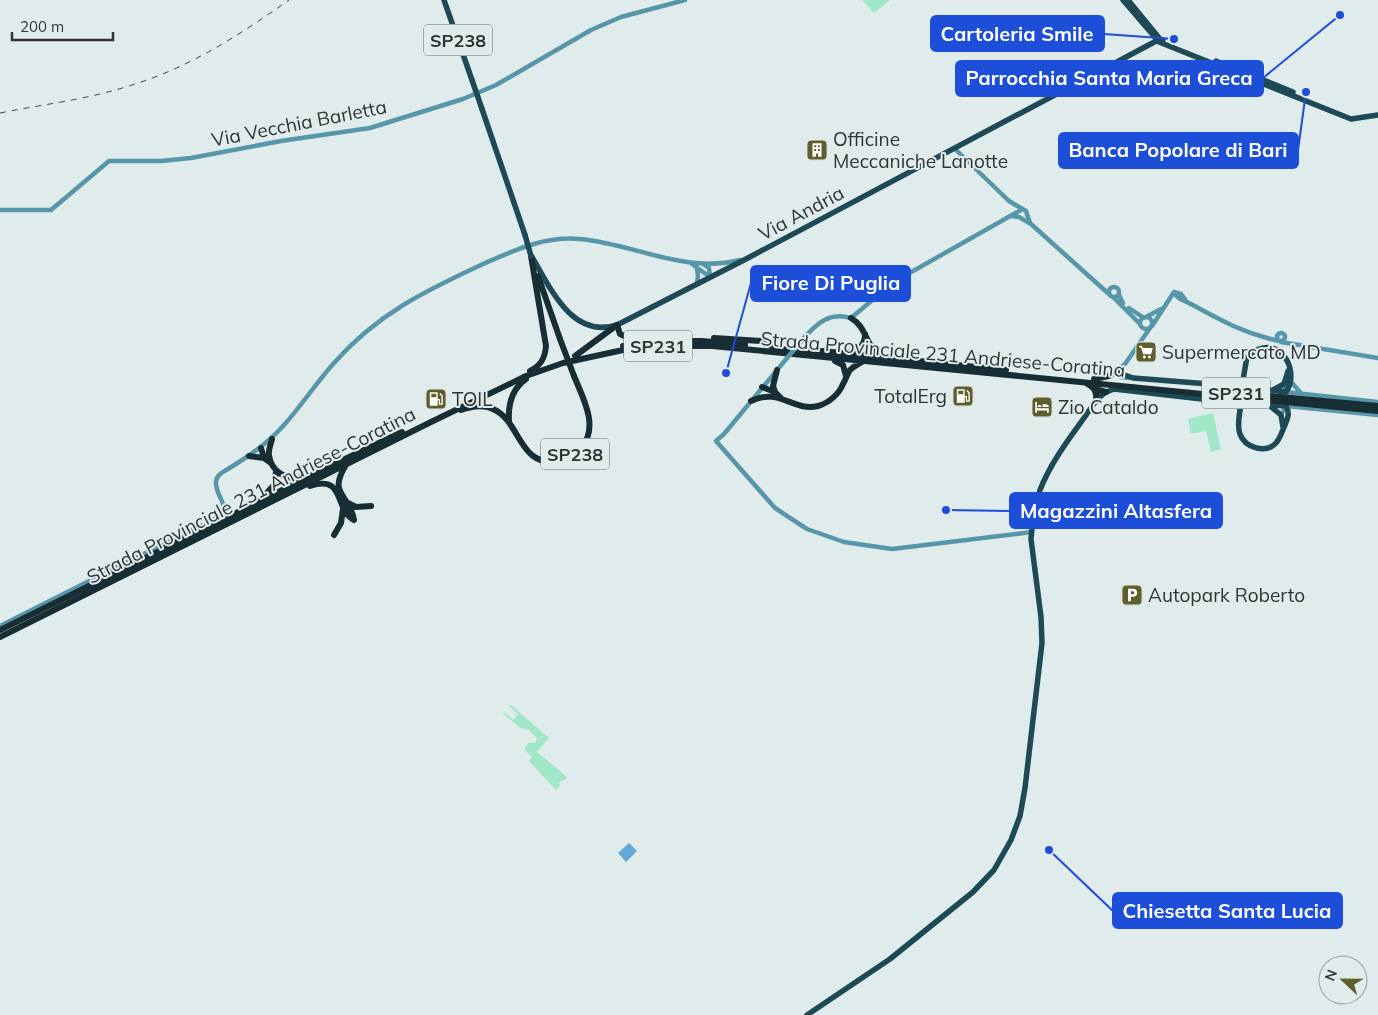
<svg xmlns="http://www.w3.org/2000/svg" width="1378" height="1015" font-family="Mulish,sans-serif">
  <rect width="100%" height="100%" fill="#e0ebeb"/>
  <!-- green -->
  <path fill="#a0e8c8" d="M862,0H890L874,13Z
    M1213,413L1221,449L1211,452L1206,431L1191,434L1188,419Z
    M511,705L549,738L537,752L567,777L564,781L562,780L559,783L560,785L556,790L529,761L532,757L524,749L528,743H535L537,738L528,729L527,730L522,728L521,729L503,713L504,712L513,720L518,714L509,706Z"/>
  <!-- water -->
  <path fill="#63a9d5" d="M629,843L637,851L626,862L618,853Z"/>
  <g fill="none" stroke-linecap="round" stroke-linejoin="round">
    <!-- minor -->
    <path stroke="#5897aa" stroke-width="4.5" d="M955,149L1009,201L1026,211L1030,223
      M0,210H51L109,161H161L191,158L281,141L370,128L463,99L496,85L591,30L621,17L685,0
      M1012,216L1019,217L1031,224L1110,295
      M692,264L710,277
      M703,264L709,268L710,277
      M697,284L698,276L697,268
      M1109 292a5 5 0 1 1 10 0a5 5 0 1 1-10 0Z
      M1174,292C1177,299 1183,300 1189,303C1220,320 1243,333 1279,341
      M1174,292L1181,294L1187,302
      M1119,295L1123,303
      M1113,297L1140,324
      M1129,308L1144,318
      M1146,317L1161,309
      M1140 323a6 6 0 1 1 12 0a6 6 0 1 1-12 0Z
      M1152,326L1174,292
      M1277 337a4 4 0 1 1 8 0a4 4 0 1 1-8 0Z
      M804,338C818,322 830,312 851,318L882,292L906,275L1021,210
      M1281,342L1378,358
      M787,358L724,434L716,441L775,508L807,529L844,542L892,549L1032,532
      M1129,378L1121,377L1116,372L1125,364L1150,328
      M1291,382L1301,393
      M1284,384L1286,392L1378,402
      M1281,415L1286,406L1378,415
      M0,626L111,570L215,519L222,513L224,507C222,499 215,490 216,482C216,475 223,472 228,469C249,456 267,444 284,425C302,405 316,383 334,363C377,314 425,291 483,264C515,250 544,236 580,239C635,244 684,274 740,260"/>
    <!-- major -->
    <path stroke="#1d4a56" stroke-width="5.5" d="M444,0L472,80
      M1123,0L1159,42L1351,119L1378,115
      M1128,0L1160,39L1163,40
      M1216,61L1293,92
      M482,109L525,235
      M532,257C551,289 572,339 617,325L746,259L1160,39
      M1116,372L1133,378L1247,387L1286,392C1302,369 1276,329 1247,357L1243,380
      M1273,390L1284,384L1288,371
      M1269,405L1281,415L1283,427
      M807,1015L890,959L973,892L994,870L1011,840L1020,816L1025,788L1042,643L1041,617L1031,539C1032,523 1035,505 1040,490C1050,464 1068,440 1084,418C1089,411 1094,402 1101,396C1105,392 1109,391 1114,389L1237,403L1286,406C1290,414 1288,417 1285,425C1282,431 1281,437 1276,443C1266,454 1245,448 1240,434C1237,427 1239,418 1240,410"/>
    <!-- highway -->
    <path stroke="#172e35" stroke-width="6" d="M538,276L560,339
      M851,318C868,328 864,346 882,356
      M714,338L761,341L776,348
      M670,341H702L745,345
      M623,346L650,343
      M777,349L822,351L1006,370
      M850,352C860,351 865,343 865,334
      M575,356L617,325L620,334L629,338L676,337
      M835,361L843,365L846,376
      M530,371C541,366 545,358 546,346L531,256
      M1094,379L1109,376L1116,372
      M1086,383C1095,388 1097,392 1096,401
      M762,387L775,392L781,398
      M1095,389L1106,392
      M775,392L773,386L777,370
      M1270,396L1378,406
      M751,401C780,387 793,412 818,406C829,403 839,394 843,384C846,379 847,374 850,370C854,366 859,364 863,361
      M461,410C472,406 484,404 495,410C521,423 519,468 559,461C568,459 576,455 582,447C599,426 583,398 574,376
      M509,421C508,405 512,389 526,379
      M272,439C271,444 268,450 269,455C271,472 287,481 303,477
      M261,448L264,458
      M249,456L264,458L271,463
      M346,465C327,495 350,494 354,520
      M310,486C346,474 334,510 354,520
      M264,496L274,485L276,472
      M348,503L356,507L371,506
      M334,535L341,523L343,509
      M0,630L343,460L402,432
      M0,637L431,422L526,376L563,363L623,350L674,346H712L1378,411"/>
    <!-- rail -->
    <path stroke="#454a4a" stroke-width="1" stroke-dasharray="6 6" stroke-linecap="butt" d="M0,113C45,104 91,99 135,84C192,66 241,34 289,0"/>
    <!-- minor-bridge -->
    <path stroke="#5897aa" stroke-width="4.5" d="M787,358L804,338"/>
    <!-- major-bridge -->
    <path stroke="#1d4a56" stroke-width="5.5" d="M472,80L482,109
      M525,235L531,256
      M1240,410L1243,380"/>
    <!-- highway-bridge -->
    <path stroke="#172e35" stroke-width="6" d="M560,339L574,376"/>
  </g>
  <!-- icons -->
  <defs>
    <g id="building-square" transform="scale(1.125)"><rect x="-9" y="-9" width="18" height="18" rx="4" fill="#5e5f2c" stroke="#e0ebeb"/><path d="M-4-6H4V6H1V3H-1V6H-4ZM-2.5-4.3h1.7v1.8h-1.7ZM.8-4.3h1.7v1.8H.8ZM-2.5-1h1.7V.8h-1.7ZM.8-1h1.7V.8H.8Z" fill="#fff"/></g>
    <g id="supermarket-square" transform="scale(1.125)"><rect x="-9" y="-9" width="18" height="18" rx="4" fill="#5e5f2c" stroke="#e0ebeb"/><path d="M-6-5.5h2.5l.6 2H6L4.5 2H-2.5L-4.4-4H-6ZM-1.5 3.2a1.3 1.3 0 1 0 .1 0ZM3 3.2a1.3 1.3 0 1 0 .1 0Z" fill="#fff"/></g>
    <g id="fuel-square" transform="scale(1.125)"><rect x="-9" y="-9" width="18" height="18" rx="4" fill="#5e5f2c" stroke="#e0ebeb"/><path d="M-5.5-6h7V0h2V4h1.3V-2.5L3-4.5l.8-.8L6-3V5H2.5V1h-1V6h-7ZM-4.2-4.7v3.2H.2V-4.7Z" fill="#fff"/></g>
    <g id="hotel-square" transform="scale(1.125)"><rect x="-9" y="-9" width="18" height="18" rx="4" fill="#5e5f2c" stroke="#e0ebeb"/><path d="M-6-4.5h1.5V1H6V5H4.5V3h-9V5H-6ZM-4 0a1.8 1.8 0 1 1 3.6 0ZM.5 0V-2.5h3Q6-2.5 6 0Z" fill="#fff"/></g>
    <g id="parking-square" transform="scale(1.125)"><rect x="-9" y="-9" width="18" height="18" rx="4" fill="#5e5f2c" stroke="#e0ebeb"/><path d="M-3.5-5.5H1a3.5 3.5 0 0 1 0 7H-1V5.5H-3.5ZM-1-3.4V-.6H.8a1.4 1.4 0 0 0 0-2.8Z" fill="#fff"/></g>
  </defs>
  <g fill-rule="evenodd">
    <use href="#building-square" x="817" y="150"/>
    <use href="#supermarket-square" x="1146" y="352"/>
    <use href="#fuel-square" x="963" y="396"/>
    <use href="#fuel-square" x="436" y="399"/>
    <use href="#hotel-square" x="1042" y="407"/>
    <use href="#parking-square" x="1132" y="595"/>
  </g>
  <g text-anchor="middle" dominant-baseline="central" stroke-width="4" stroke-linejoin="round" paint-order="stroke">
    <!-- shield labels -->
    <g fill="#e0ebeb" stroke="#656b6b" stroke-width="1">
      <rect x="424" y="24.5" width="68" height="31" rx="4"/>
      <rect x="624" y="330.5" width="68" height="31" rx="4"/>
      <rect x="1202" y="377.5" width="68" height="31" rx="4"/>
      <rect x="541" y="438.5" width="68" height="31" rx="4"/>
    </g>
    <g font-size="18" font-weight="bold" fill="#303434">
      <text x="458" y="40">SP238</text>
      <text x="658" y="346">SP231</text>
      <text x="1236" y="393">SP231</text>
      <text x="575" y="454">SP238</text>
    </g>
    <!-- street labels -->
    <g font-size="19" fill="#303434" stroke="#e0ebeb">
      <text transform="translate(299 123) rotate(-11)">Via Vecchia Barletta</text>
      <text transform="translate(801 213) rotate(-28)">Via Andria</text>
      <text transform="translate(943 354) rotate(5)">Strada Provinciale 231 Andriese-Coratina</text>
      <text transform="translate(251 495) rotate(-27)">Strada Provinciale 231 Andriese-Coratina</text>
    </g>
    <!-- poi labels -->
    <g font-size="19" fill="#303434" stroke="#e0ebeb" text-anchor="start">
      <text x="833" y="139">Officine<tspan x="833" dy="22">Meccaniche Lanotte</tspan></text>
      <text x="1162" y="352">Supermercato MD</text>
      <text x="947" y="396" text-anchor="end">TotalErg</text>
      <text x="452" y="399">TOIL</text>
      <text x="1058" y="407">Zio Cataldo</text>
      <text x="1148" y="595">Autopark Roberto</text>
    </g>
  </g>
  <!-- callouts -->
  <path fill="none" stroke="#1d4ed8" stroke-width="2" d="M1174 39L1104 34M1340 15L1263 78M1306 92L1298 150M726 373L751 283M946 510L1010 511M1049 850L1113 911"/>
  <g fill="#1d4ed8" stroke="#e0ebeb" stroke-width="2">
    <circle cx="1174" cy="39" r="5"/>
    <circle cx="1340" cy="15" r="5"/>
    <circle cx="1306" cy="92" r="5"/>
    <circle cx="726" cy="373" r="5"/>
    <circle cx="946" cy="510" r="5"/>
    <circle cx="1049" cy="850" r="5"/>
  </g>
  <g fill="#1d4ed8" stroke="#1d4ed8" stroke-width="2">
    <rect x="931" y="16" width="173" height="35" rx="5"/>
    <rect x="956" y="61" width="307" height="35" rx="5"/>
    <rect x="1059" y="133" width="239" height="35" rx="5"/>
    <rect x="751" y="266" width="159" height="35" rx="5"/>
    <rect x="1010" y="493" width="212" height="35" rx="5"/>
    <rect x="1113" y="893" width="229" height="35" rx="5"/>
  </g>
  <g font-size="20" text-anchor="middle" font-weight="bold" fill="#fff">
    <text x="1017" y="41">Cartoleria Smile</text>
    <text x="1109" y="85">Parrocchia Santa Maria Greca</text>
    <text x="1178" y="157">Banca Popolare di Bari</text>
    <text x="831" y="290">Fiore Di Puglia</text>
    <text x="1116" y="518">Magazzini Altasfera</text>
    <text x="1227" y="918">Chiesetta Santa Lucia</text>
  </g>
  <!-- north arrow -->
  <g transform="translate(1343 980) rotate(292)"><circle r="24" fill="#e0ebeb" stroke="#9aa2a2"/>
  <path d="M0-4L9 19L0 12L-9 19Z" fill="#5e5f2c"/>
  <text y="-8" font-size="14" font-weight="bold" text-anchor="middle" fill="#303434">N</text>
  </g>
  <!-- scale -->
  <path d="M12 32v8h101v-8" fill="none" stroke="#303434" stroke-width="2.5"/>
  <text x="20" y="32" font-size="15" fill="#303434" stroke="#e0ebeb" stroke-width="4" paint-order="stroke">200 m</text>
</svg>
